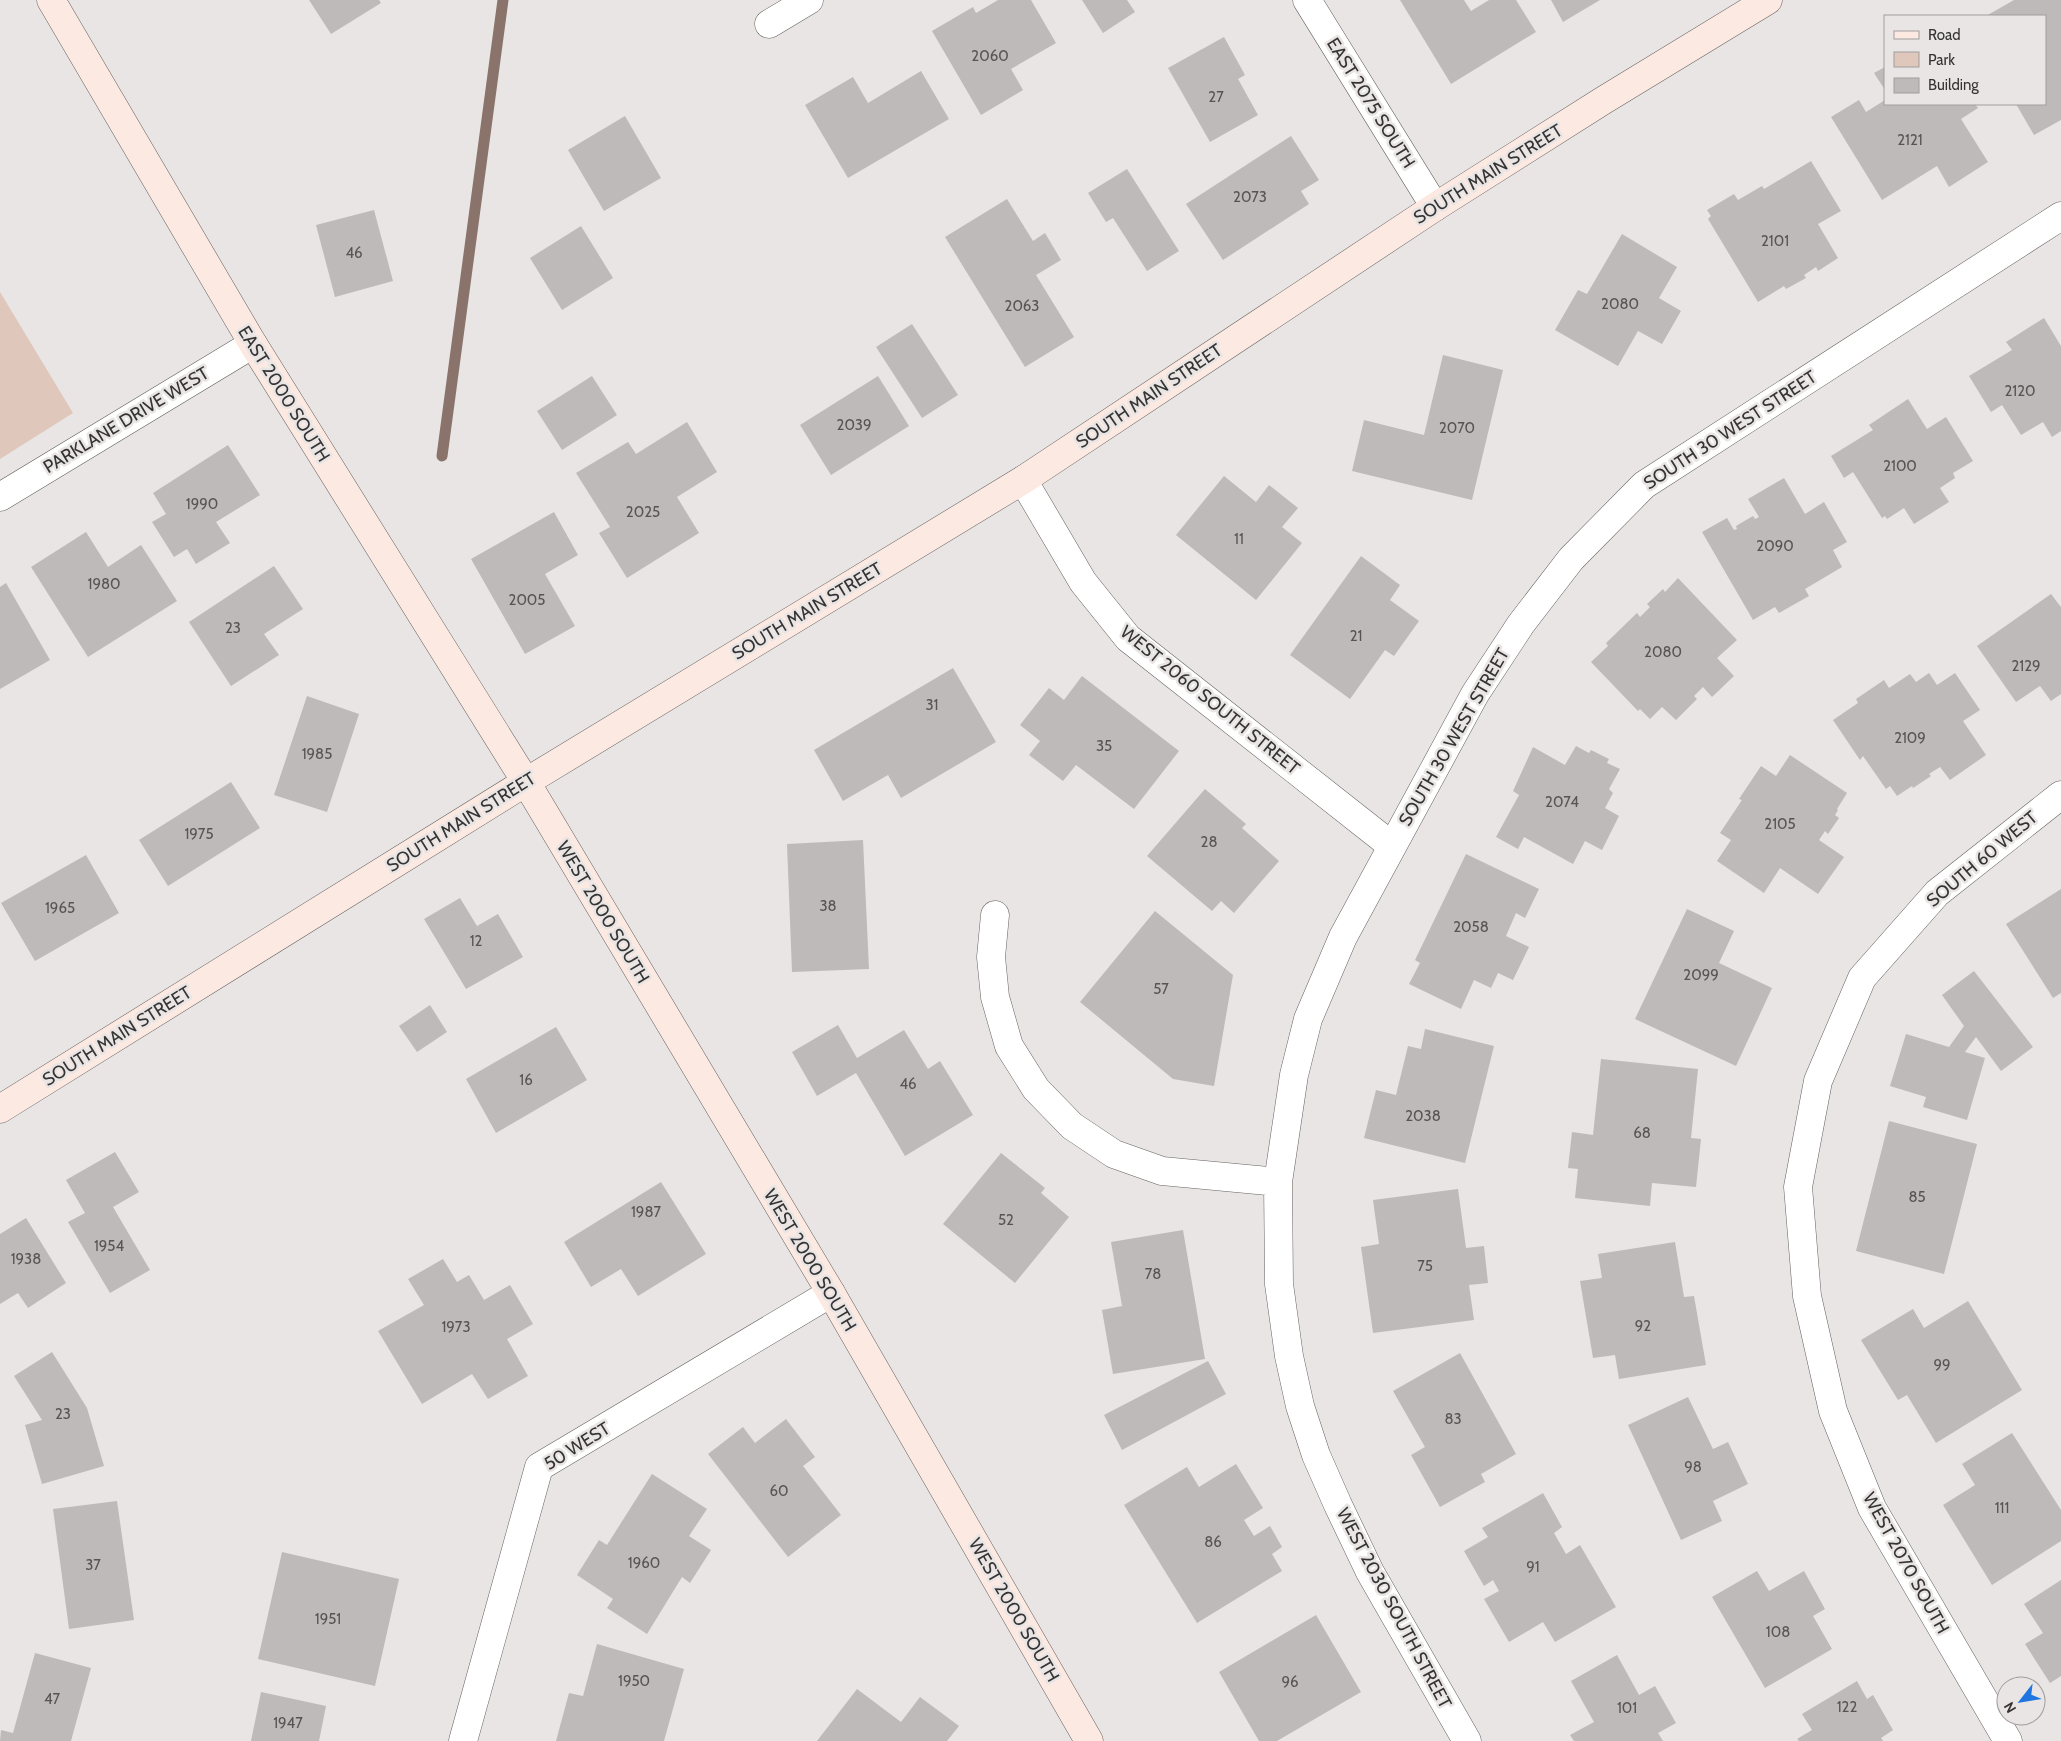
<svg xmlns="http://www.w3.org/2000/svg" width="2061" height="1741" font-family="Cabin,sans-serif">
  <rect width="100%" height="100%" fill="#e9e5e4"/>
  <!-- green -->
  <path fill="#dfc7bb" d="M0,292L73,413L0,459Z"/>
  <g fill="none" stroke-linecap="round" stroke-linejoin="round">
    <!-- stream -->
    <path stroke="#8a736a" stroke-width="11" d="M442,456L503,0"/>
  </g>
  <!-- building -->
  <path fill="#bebab9" d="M309,0H379L381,3L331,34Z
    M998,0H1031L1056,43L1011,69L1023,90L981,115L932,31L973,7L976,13Z
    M1082,0H1127L1135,12L1103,33Z
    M1400,0H1464L1471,11L1489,0H1516L1536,32L1451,84Z
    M1551,0H1600L1563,22Z
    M2014,0H2061V120L2034,135L2016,104H2045V16H1986Z
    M1224,37L1245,75L1238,79L1258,115L1210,142L1168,68Z
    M1885,67V90L1874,73Z
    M921,71L949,119L848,178L805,105L853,77L868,103Z
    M1859,100L1866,112L1885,100V104H1975L1978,108L1961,119L1988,162L1949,187L1937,166L1882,200L1831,117Z
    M625,116L661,178L604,211L568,150Z
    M1291,136L1319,180L1301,191L1309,204L1223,260L1186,204Z
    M1811,161L1841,211L1818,224L1838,258L1818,271L1816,267L1804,275L1806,278L1786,289L1784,286L1758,302L1708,219L1711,216L1707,210L1734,194L1738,200L1762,186L1764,189Z
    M1127,169L1179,251L1147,271L1113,218L1106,222L1088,193Z
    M1007,199L1033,241L1045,233L1061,260L1036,275L1074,337L1025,367L945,237Z
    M374,210L393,281L335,297L316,225Z
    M581,226L613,278L562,310L530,258Z
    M1622,234L1677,267L1659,298L1681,311L1662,344L1638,331L1618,366L1555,330L1578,290L1587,294Z
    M2044,318L2061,346V431L2052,437L2043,422L2021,435L2002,405L1991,412L1969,376L2012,350L2006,342Z
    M912,324L958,395L922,418L876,347Z
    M1443,355L1503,370L1472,500L1352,471L1364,420L1424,435Z
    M592,376L617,415L562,450L537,411Z
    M878,376L909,426L831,475L800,425Z
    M1908,399L1927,429L1946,417L1973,461L1953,473L1955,478L1940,488L1949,502L1914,524L1904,508L1887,519L1885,516L1882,518L1853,472L1844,478L1831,456L1873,430L1869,425Z
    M687,422L717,472L677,497L699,533L627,578L599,533L610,527L576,473L628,442L636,454Z
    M228,445L260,495L216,522L230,543L196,564L187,549L174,557L152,522L166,514L153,493Z
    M1224,476L1256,502L1269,485L1298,508L1282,527L1302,543L1256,600L1176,535Z
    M1784,478L1805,514L1824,502L1847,542L1833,550L1842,567L1805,589L1809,596L1779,613L1775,607L1753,620L1702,532L1727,518L1734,530L1737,529L1736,526L1753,516L1755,519L1759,517L1748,499Z
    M554,512L578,555L545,574L575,626L525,654L471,559Z
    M86,532L108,567L141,545L177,601L88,657L31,567Z
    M1361,556L1400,585L1390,600L1419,621L1394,656L1385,650L1350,699L1290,655Z
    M274,566L303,609L264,634L279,655L231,686L189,622Z
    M1678,578L1737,640L1717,658L1734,676L1712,697L1703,687L1694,696L1697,699L1676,720L1662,707L1650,719L1640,709L1638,711L1591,662L1608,646L1606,643L1637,613L1640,617L1650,607L1647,604L1663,589L1665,592Z
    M6,583L50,660L0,689V587Z
    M2051,594L2061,607V694L2051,701L2040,686L2016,702L1977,646Z
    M953,668L996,742L901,798L888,775L843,801L814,750Z
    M1929,673L1937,685L1955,673L1980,710L1963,721L1986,755L1950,780L1940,767L1929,774L1931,776L1913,788L1912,786L1897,796L1890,786L1886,789L1863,756L1860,760L1833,720L1858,703L1856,699L1884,680L1889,688L1910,674L1916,682Z
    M1082,676L1179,751L1134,809L1076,765L1063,781L1029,755L1040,741L1020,725L1049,688L1064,700Z
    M307,696L359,714L327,812L274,795Z
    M1576,746L1589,753L1591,750L1609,759L1607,763L1620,769L1609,789L1613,793L1605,808L1619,816L1602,850L1585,841L1573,864L1524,837L1518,849L1496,837L1519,795L1513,791L1533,747L1565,765Z
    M1790,755L1847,793L1837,809L1838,810L1835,815L1839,818L1828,834L1825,831L1819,840L1844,857L1818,894L1780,868L1764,893L1717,861L1731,840L1720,833L1742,800L1739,799L1761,766L1776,776Z
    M231,782L260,828L168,886L139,840Z
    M1205,789L1246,824L1242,828L1279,861L1234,913L1221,901L1212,911L1147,856Z
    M863,840L869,969L792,972L787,844Z
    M1466,854L1539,889L1525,918L1516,913L1506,936L1529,947L1513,980L1498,973L1491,988L1474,980L1461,1009L1409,984L1420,963L1415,960Z
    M86,855L119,913L35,961L1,903Z
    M2061,889V993L2053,998L2006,924Z
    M460,898L477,926L498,914L523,957L466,989L424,919Z
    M1687,909L1734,931L1719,963L1772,988L1736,1066L1635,1019Z
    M1155,911L1233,975L1214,1086L1173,1079L1080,1002Z
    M1974,971L2033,1047L2001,1071L1976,1037L1965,1052L1985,1058L1967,1120L1923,1107L1926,1097L1890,1086L1906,1034L1949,1047L1964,1026L1942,995Z
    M430,1005L447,1032L417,1052L399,1026Z
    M838,1025L857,1058L904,1030L928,1069L940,1061L973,1115L905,1156L856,1073L817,1096L792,1052Z
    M556,1027L587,1080L496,1133L466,1079Z
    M1425,1029L1494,1046L1465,1163L1364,1138L1376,1090L1396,1095L1408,1046L1421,1049Z
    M1601,1059L1698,1069L1691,1138L1701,1139L1696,1187L1652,1183L1650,1206L1575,1198L1578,1169L1568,1168L1572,1132L1593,1135Z
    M1889,1121L1977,1144L1944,1274L1856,1251Z
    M115,1152L139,1192L113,1207L150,1270L110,1293L68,1222L85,1213L66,1180Z
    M1001,1153L1045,1188L1041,1193L1069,1217L1015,1283L943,1224Z
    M661,1182L706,1254L638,1296L621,1269L591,1287L564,1242Z
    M1458,1189L1466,1248L1484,1246L1488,1283L1469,1285L1474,1320L1373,1333L1361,1247L1379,1244L1373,1200Z
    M26,1218L66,1283L28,1308L18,1293L0,1304V1234Z
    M1183,1230L1205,1359L1113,1374L1102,1310L1122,1306L1111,1242Z
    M1675,1242L1684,1297L1694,1296L1706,1365L1619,1379L1615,1355L1593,1358L1580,1281L1602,1278L1598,1254Z
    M443,1259L457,1282L469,1275L484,1300L510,1285L533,1324L507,1339L528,1376L488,1399L472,1374L422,1404L378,1331L424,1305L408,1279Z
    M1968,1301L2022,1390L1936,1443L1907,1395L1898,1400L1861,1340L1913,1309L1924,1328Z
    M52,1352L87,1408L104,1466L42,1484L25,1425L42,1420L14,1376Z
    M1460,1353L1516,1454L1481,1474L1485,1482L1440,1507L1411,1455L1425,1447L1393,1391Z
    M1208,1361L1226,1394L1122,1450L1104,1415Z
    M1688,1397L1713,1449L1728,1442L1748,1484L1713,1501L1722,1521L1681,1540L1628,1425Z
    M786,1419L815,1457L803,1466L841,1515L788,1557L708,1454L743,1427L755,1443Z
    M2012,1433L2061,1510V1541L1992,1585L1943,1505L1975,1485L1962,1464Z
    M1236,1464L1263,1508L1244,1520L1254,1536L1270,1526L1282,1547L1272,1554L1282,1571L1197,1623L1124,1505L1187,1467L1199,1487Z
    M652,1474L707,1509L689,1536L711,1550L690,1583L682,1577L647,1634L607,1608L613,1599L577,1575L599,1540L607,1545Z
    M1543,1493L1562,1527L1554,1533L1566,1554L1580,1545L1616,1607L1555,1642L1543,1622L1509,1642L1484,1599L1499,1591L1493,1580L1484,1586L1464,1551L1488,1537L1482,1528Z
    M117,1501L134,1620L69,1629L53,1509Z
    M282,1552L399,1579L375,1686L258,1659Z
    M1757,1571L1769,1591L1804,1571L1825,1609L1813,1616L1832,1649L1765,1688L1712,1597Z
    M2061,1580V1676L2050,1683L2025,1644L2043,1633L2024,1604Z
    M1316,1615L1361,1692L1277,1741H1259L1219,1672Z
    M597,1644L684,1669L664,1741H556L569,1693L583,1696Z
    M35,1653L91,1668L71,1741H0L1,1730L13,1733Z
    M1617,1655L1639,1695L1655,1686L1676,1723L1658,1733L1663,1741H1574L1570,1735L1594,1722L1571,1681Z
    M1857,1681L1867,1699L1873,1695L1893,1730L1881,1738L1883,1741H1799L1797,1739L1812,1730L1802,1714Z
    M857,1689L901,1722L920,1697L959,1726L947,1741H817Z
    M261,1692L326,1706L319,1741H251Z"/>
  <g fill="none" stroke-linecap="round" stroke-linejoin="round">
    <!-- street casing -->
    <g stroke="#666361" stroke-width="29">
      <path id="street" d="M1307,0L1435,207
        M769,24L809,0
        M1023,480L1083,582L1128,638L1392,846
        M0,497L253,344
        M995,915L991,957L995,997L1009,1046L1036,1089L1072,1126L1114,1154L1162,1171L1278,1182
        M463,1741L539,1467L831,1293
        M1467,1741L1370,1572L1338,1505L1316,1455L1300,1406L1289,1356L1279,1284L1278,1182L1294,1075L1308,1019L1343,937L1475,694L1521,624L1571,559L1644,485L2061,216
        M2008,1741L1872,1508L1833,1411L1807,1296L1798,1187L1818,1081L1862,978L1937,893L2061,795"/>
    </g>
    <!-- secondary casing -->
    <g stroke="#666361" stroke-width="29">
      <path id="secondary" d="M51,0L253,344L526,782L831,1293L1089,1741
        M0,1109L526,782L1023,480L1435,207L1604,100L1768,0"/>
    </g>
    <!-- street -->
    <use href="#street" stroke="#fff" stroke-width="28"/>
    <!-- secondary -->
    <use href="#secondary" stroke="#fceae2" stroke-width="28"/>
  </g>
  <g text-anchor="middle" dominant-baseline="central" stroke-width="5" stroke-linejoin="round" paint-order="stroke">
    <!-- number labels -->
    <g font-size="15" fill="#575554">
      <text x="990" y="56">2060</text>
      <text x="1216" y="97">27</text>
      <text x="1910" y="140">2121</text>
      <text x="1250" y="197">2073</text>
      <text x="1775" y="241">2101</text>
      <text x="354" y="253">46</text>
      <text x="1620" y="304">2080</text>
      <text x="1022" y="306">2063</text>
      <text x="2020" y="391">2120</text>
      <text x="854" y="425">2039</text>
      <text x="1457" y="428">2070</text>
      <text x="1900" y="466">2100</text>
      <text x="202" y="504">1990</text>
      <text x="643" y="512">2025</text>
      <text x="1239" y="539">11</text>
      <text x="1775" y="546">2090</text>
      <text x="104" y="584">1980</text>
      <text x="527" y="600">2005</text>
      <text x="233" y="628">23</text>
      <text x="1356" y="636">21</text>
      <text x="1663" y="652">2080</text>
      <text x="2026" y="666">2129</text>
      <text x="932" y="705">31</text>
      <text x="1910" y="738">2109</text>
      <text x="1104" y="746">35</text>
      <text x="317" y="754">1985</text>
      <text x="1562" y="802">2074</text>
      <text x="1780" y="824">2105</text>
      <text x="199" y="834">1975</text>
      <text x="1209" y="842">28</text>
      <text x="828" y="906">38</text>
      <text x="60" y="908">1965</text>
      <text x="1471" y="927">2058</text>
      <text x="476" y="941">12</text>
      <text x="1701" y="975">2099</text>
      <text x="1161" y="989">57</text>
      <text x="526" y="1080">16</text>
      <text x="908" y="1084">46</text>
      <text x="1423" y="1116">2038</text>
      <text x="1642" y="1133">68</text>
      <text x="1917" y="1197">85</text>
      <text x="646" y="1212">1987</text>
      <text x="1006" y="1220">52</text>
      <text x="109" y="1246">1954</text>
      <text x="26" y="1259">1938</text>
      <text x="1425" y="1266">75</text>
      <text x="1153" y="1274">78</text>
      <text x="1643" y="1326">92</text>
      <text x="456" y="1327">1973</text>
      <text x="1942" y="1365">99</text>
      <text x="63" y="1414">23</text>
      <text x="1453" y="1419">83</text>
      <text x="1693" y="1467">98</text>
      <text x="779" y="1491">60</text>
      <text x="2002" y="1508">111</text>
      <text x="1213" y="1542">86</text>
      <text x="644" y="1563">1960</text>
      <text x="93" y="1565">37</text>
      <text x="1533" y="1567">91</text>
      <text x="328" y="1619">1951</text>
      <text x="1778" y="1632">108</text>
      <text x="634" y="1681">1950</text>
      <text x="1290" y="1682">96</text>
      <text x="52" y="1699">47</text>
      <text x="1847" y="1707">122</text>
      <text x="1627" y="1708">101</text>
      <text x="288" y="1723">1947</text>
    </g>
    <!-- street labels -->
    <g font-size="18" fill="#353333" stroke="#e9e5e4">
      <text transform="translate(1371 103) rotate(58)">EAST 2075 SOUTH</text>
      <text transform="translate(1488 174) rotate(-32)">SOUTH MAIN STREET</text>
      <text transform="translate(284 394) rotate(58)">EAST 2000 SOUTH</text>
      <text transform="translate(1149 396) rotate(-34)">SOUTH MAIN STREET</text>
      <text transform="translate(126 420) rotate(-31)">PARKLANE DRIVE WEST</text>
      <text transform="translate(1730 430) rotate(-33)">SOUTH 30 WEST STREET</text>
      <text transform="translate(807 611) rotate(-31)">SOUTH MAIN STREET</text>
      <text transform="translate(1210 700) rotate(39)">WEST 2060 SOUTH STREET</text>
      <text transform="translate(1454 737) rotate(-60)">SOUTH 30 WEST STREET</text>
      <text transform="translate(461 822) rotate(-32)">SOUTH MAIN STREET</text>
      <text transform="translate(1982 859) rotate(-40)">SOUTH 60 WEST</text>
      <text transform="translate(603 912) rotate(59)">WEST 2000 SOUTH</text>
      <text transform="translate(117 1036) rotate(-32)">SOUTH MAIN STREET</text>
      <text transform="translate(810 1260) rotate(59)">WEST 2000 SOUTH</text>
      <text transform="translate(577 1446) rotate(-32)">50 WEST</text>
      <text transform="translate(1906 1563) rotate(61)">WEST 2070 SOUTH</text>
      <text transform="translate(1394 1608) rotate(62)">WEST 2030 SOUTH STREET</text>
      <text transform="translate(1014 1610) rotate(60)">WEST 2000 SOUTH</text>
    </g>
  </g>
  <!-- legend -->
  <rect x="1884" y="15" width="162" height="90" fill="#e9e5e4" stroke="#a19e9d"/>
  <rect x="1894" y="31" width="25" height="8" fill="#fceae2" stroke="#a19e9d"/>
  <text x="1928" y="40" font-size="15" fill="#353333">Road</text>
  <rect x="1894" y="52" width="25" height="15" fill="#dfc7bb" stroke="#a19e9d"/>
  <text x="1928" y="65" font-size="15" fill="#353333">Park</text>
  <rect x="1894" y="78" width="25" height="15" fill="#bebab9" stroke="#a19e9d"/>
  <text x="1928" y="90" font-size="15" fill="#353333">Building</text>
  <!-- north arrow -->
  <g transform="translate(2021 1701) rotate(239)"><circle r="24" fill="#e9e5e4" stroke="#a19e9d"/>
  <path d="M0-4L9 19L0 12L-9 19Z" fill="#1f76e0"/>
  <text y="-8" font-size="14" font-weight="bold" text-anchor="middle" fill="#353333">N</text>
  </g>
</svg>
